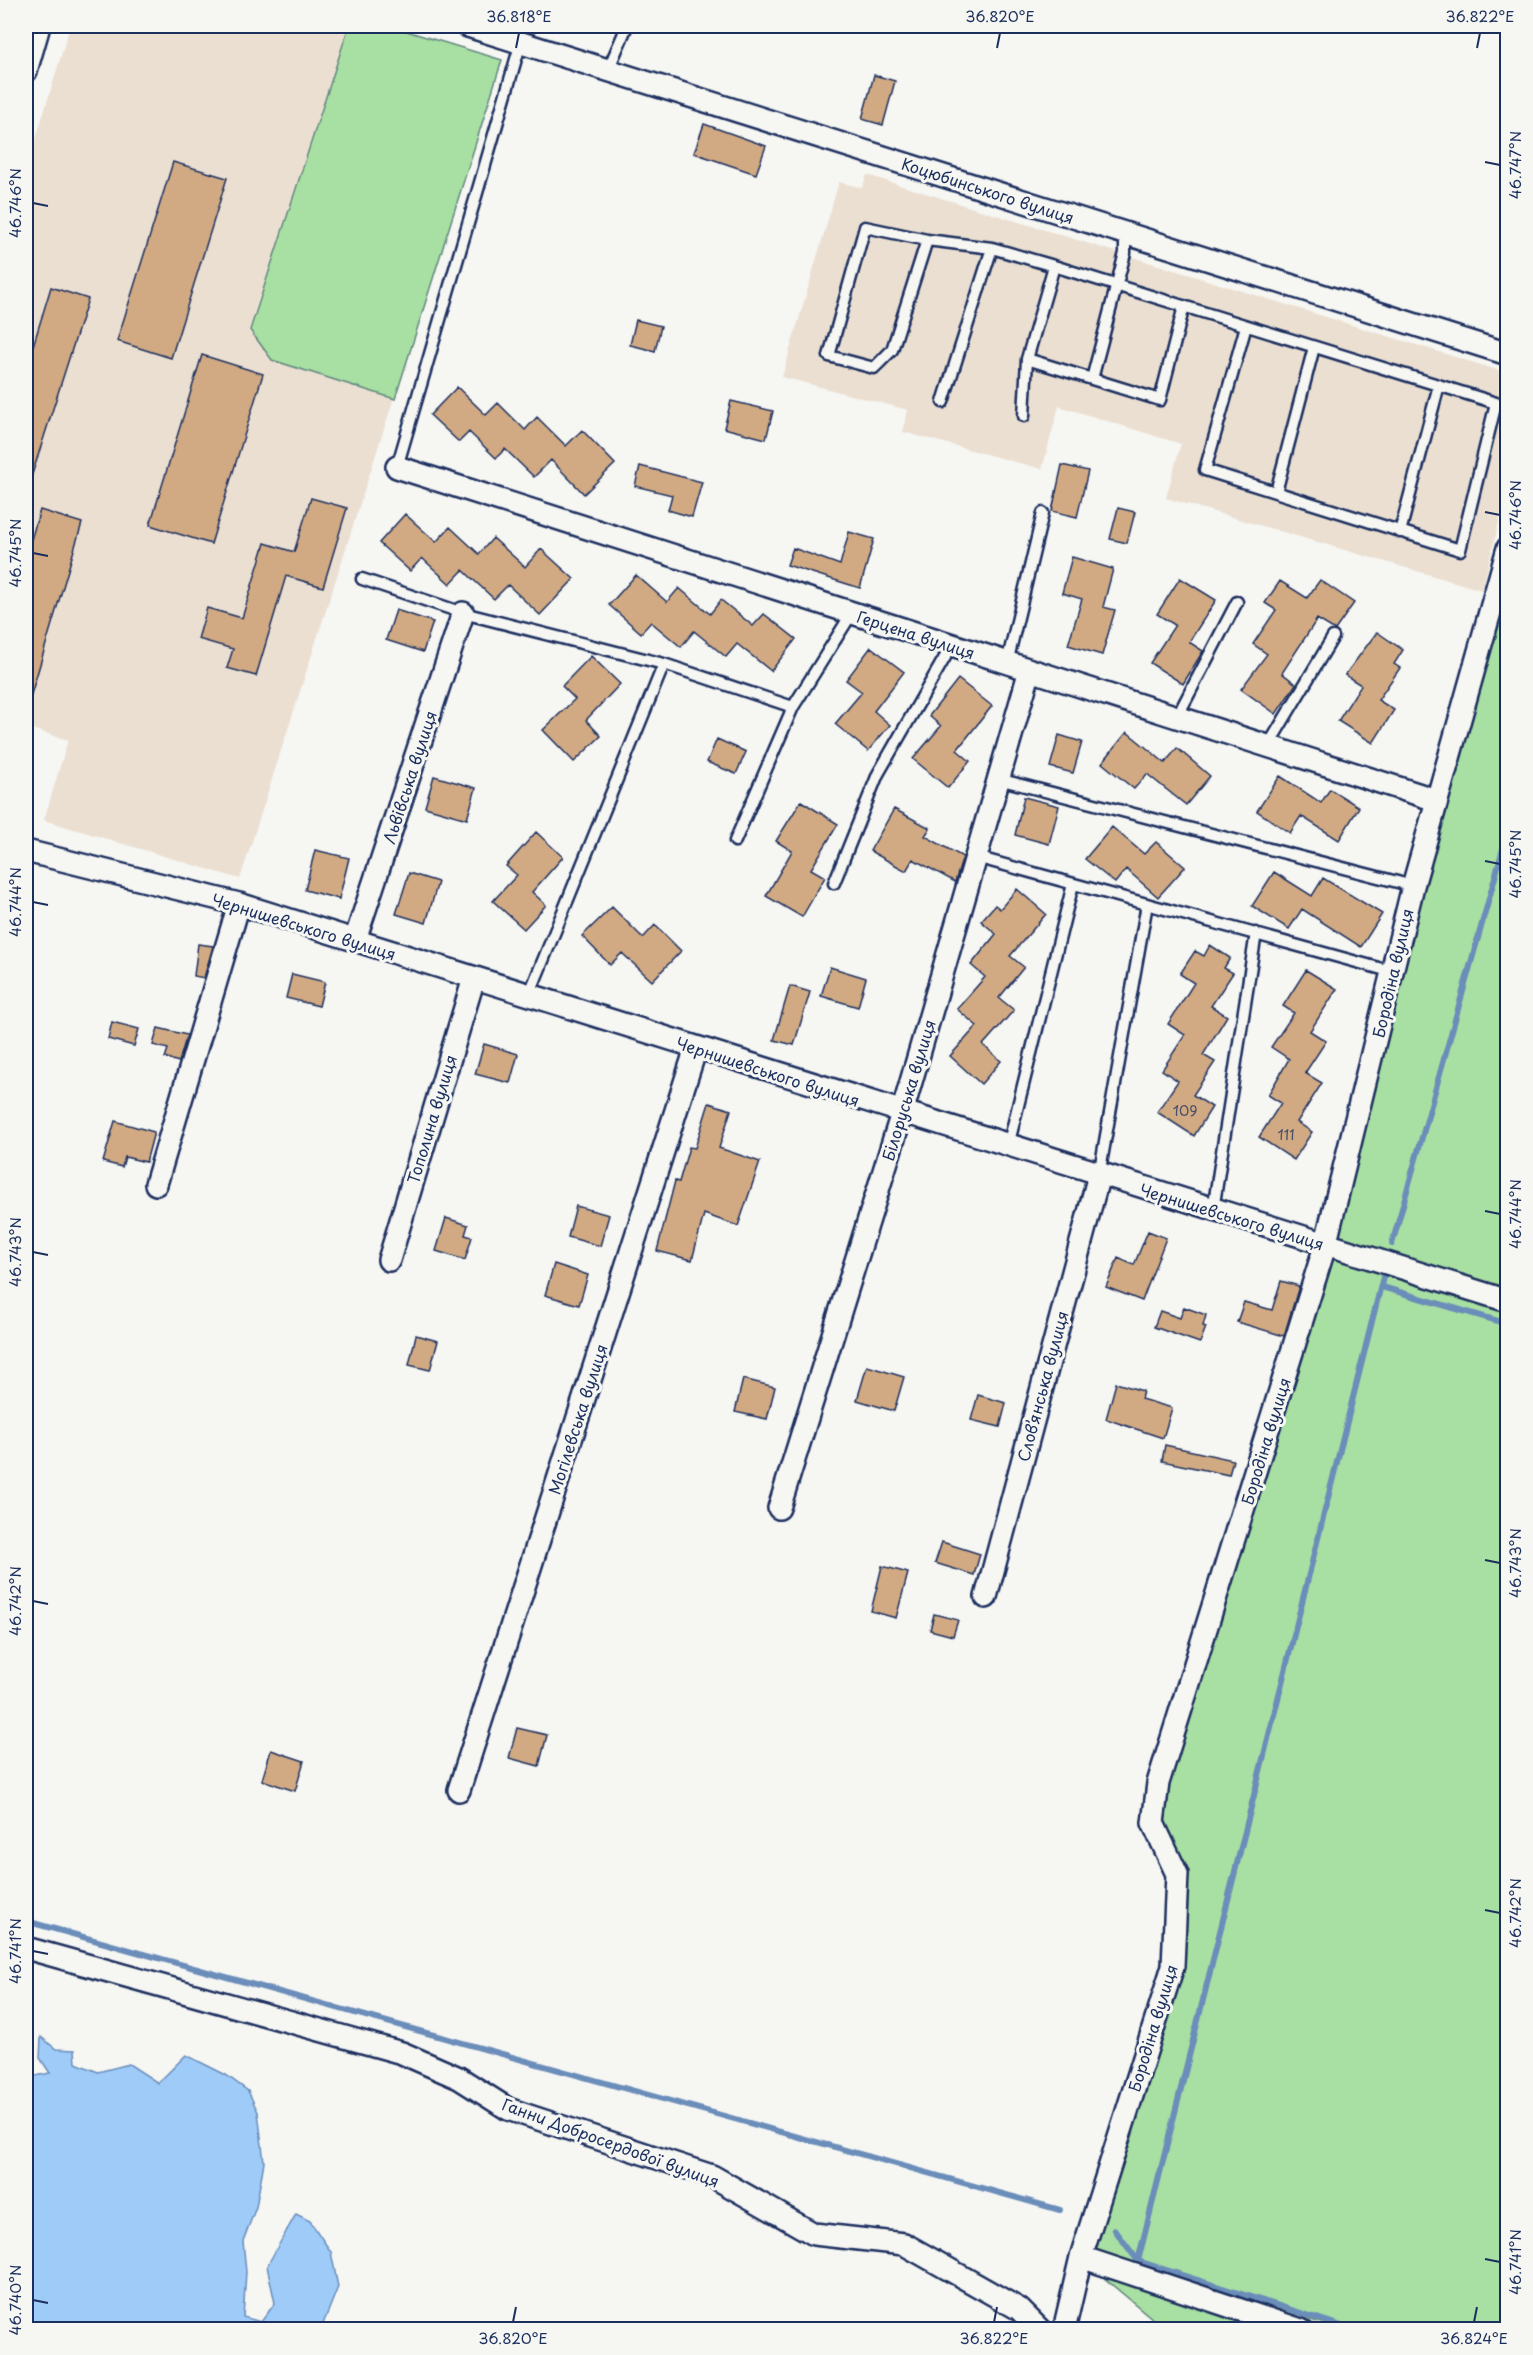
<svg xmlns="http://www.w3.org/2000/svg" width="1533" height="2355" font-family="'Playpen Sans',sans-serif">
  <rect width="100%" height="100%" fill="#f6f6f2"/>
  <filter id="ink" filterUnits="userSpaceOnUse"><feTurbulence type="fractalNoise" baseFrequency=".0167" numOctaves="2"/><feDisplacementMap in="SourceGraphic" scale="12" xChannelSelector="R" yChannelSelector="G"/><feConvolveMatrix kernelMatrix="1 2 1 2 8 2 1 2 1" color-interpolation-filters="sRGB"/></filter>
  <g filter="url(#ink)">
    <!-- built -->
    <path fill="#ebdfd1" d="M70,26H390L502,60L240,879L44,820L68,740L26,727V172Z
      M867,175L1507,373V490L1482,590L1166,498L1181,444L1059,406L1042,469L903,432L908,410L782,377L839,182L862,188Z"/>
    <!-- green -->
    <path fill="#a8dfa2" stroke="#628780" stroke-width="1.5" d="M349,26H390L502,60L395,399L272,360L250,330Z
      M1507,548V2329H1342L1078,2254L1171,1965L1177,1873L1153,1823L1252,1491Z
      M1080,2258L1333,2329H1165Z"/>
    <!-- water -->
    <path fill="#9ecbf8" stroke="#6a8dba" stroke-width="1.5" d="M41,2037L56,2049L75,2050L76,2063L98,2072L129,2064L158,2083L186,2055L226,2075L248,2091L258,2112L264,2162L256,2207L243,2241L246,2272L243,2317L261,2322L275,2303L267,2266L296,2214L310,2221L331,2252L338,2287L321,2329H26V2066L31,2077L50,2073L40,2058Z"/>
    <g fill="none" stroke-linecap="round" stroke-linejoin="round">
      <!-- stream -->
      <path stroke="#6a8dba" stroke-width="6" d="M1392,1244L1508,831
        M1382,1287L1508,1324
        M26,1921L1060,2210
        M1115,2230L1138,2261L1354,2330
        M1138,2261L1384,1273"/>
    </g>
    <!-- building -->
    <path fill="#d1aa83" stroke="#1b2f5e" stroke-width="1.5" d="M874,75L895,81L883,125L862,119Z
      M704,124L766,146L756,174L694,153Z
      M173,162L227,178L171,358L117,341Z
      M51,287L88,299L29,484H26V369Z
      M636,320L661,326L655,351L630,345Z
      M202,355L263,374L211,544L150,525Z
      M457,387L486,415L498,403L525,430L537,417L566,446L582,430L615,464L584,494L551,460L534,477L505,449L496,458L469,432L459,442L430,415Z
      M731,401L773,411L766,439L724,428Z
      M1062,465L1088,471L1077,517L1052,511Z
      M640,466L702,482L692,517L668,510L672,495L635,486Z
      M311,498L347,508L323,587L286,576L256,676L227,668L233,649L198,639L207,608L242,618L265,543L294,552Z
      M1118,508L1135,512L1127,543L1110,539Z
      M40,510L82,523L30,698L26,697V556Z
      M405,514L436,542L450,527L479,554L493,538L525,567L541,549L574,579L540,615L508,585L494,599L463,570L450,584L422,558L410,571L379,543Z
      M849,532L874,539L860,588L787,565L793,548L840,565Z
      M1072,557L1113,569L1103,607L1115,610L1102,655L1068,645L1082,599L1062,593Z
      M636,575L667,602L679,588L710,614L721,600L753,626L764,614L796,639L771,671L737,644L726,657L694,631L681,647L651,622L641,633L609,605Z
      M1180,578L1216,600L1189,642L1203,651L1183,684L1150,663L1175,625L1157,614Z
      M1320,580L1354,603L1335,630L1317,619L1282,673L1296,684L1276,714L1241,689L1267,654L1253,644L1276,610L1265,603L1280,581L1307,598Z
      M396,610L433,622L423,652L386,640Z
      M1377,632L1403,650L1394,664L1400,668L1378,700L1394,710L1373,743L1338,721L1361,685L1345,675Z
      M871,647L904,672L874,711L890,725L868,751L835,724L862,692L846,680Z
      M591,656L620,684L586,720L601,736L574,762L543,730L575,699L562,686Z
      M958,679L992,706L957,750L970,761L948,788L913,759L941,726L929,716Z
      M1127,732L1165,763L1177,748L1210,776L1186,805L1147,774L1134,789L1102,763Z
      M1059,735L1082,742L1073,773L1050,767Z
      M717,739L746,752L736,774L707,762Z
      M434,776L476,788L467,819L425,807Z
      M1280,776L1321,803L1330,789L1359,807L1339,840L1301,816L1290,833L1257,811Z
      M1024,797L1059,806L1049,844L1015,835Z
      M801,801L838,824L811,869L825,877L802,917L766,896L792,851L776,841Z
      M894,809L930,828L925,836L963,857L955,882L913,859L906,871L870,851Z
      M1112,827L1144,854L1156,842L1185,867L1158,897L1126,869L1115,883L1085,859Z
      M536,832L563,857L532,892L546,905L524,929L493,901L517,875L506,866Z
      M315,850L349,858L339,899L305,890Z
      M1274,872L1312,896L1323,878L1382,914L1361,947L1302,909L1289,929L1252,906Z
      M409,873L438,882L426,923L396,914Z
      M1017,889L1046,914L1010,956L1024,967L999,998L1014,1010L983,1045L1001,1061L981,1084L950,1056L977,1026L957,1009L985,977L971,965L996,934L981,921L995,905L1000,909Z
      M612,907L643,938L655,925L681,951L652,981L622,953L610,965L582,936Z
      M198,944L213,946L204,978L194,976Z
      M1210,945L1230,958L1224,968L1233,973L1211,1006L1227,1016L1203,1055L1215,1062L1193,1095L1212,1107L1194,1136L1157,1112L1178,1081L1162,1070L1185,1035L1168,1024L1194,983L1180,974L1195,951L1204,956Z
      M830,967L866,978L858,1007L821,996Z
      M1306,970L1337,989L1310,1031L1326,1041L1305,1073L1322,1083L1297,1122L1312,1132L1294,1160L1259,1137L1281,1103L1268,1095L1289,1059L1271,1047L1294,1013L1283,1006Z
      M292,974L325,982L319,1006L286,998Z
      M790,986L810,992L794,1045L774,1040Z
      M112,1022L139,1029L134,1046L108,1039Z
      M158,1028L187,1035L179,1062L165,1058L168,1049L153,1045Z
      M484,1044L518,1054L510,1083L475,1074Z
      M709,1103L731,1110L719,1148L760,1162L738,1226L704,1214L692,1260L657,1251L675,1181L679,1182L689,1147L695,1148Z
      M115,1121L154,1132L146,1162L125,1157L122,1167L103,1162Z
      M576,1206L609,1215L600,1246L568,1237Z
      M446,1218L468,1225L465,1235L472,1237L465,1260L436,1251Z
      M1148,1231L1166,1238L1142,1301L1106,1287L1118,1258L1134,1265Z
      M554,1264L588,1275L579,1305L545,1295Z
      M1281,1281L1299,1286L1284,1336L1237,1322L1244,1302L1272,1310Z
      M1184,1307L1206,1315L1203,1326L1206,1327L1200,1343L1154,1327L1160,1311L1180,1318Z
      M416,1335L438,1341L430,1370L409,1365Z
      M867,1366L904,1377L894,1411L857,1400Z
      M743,1379L775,1387L767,1419L735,1412Z
      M1116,1383L1143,1391L1141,1399L1172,1408L1163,1438L1106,1419Z
      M978,1395L1006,1403L1000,1427L971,1420Z
      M1165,1445L1233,1460L1229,1475L1162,1461Z
      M942,1542L980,1554L974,1575L935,1563Z
      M882,1566L908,1573L896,1618L871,1611Z
      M934,1614L958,1620L953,1636L930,1630Z
      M517,1728L547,1735L539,1766L509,1758Z
      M271,1750L304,1761L295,1791L262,1780Z"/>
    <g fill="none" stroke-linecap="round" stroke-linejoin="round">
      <!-- service casing -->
      <g stroke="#1b2f5e" stroke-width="15">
        <path id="service" d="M608,70L627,26
          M927,240L892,350L874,368L829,356L865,227L927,240L992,248L1054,266L1496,403L1460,550L1205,470L1246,326
          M1027,359L1160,400L1184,306
          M1092,379L1125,253V233
          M943,402L992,248
          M1024,416L1027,359L1054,266
          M397,467L521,42
          M1276,492L1314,347
          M1400,532L1439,385
          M362,579L463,613L664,664
          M1007,663L1043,513
          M1177,717L1237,602
          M1268,746L1333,637
          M998,779L1413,886
          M735,841L793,707
          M976,857L1393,972
          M834,883L878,774L952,645
          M529,995L664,664L793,707L852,613
          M1008,1146L1073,884
          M1099,1175L1147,904
          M1213,1210L1256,933"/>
      </g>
      <!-- minor casing -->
      <g stroke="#1b2f5e" stroke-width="26">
        <path id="minor" d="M468,26L1508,354
          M26,71L39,26
          M397,467L1436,800
          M26,851L239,904L1508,1301
          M355,940L463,613
          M156,1184L239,904
          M389,1260L474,978
          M779,1508L902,1113L1030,670
          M986,1597L1099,1175
          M459,1790L696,1048
          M26,1948L402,2053L459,2078L508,2109L712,2176L814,2234L904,2244L1019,2309L1040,2330
          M1081,2257L1301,2330
          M1064,2330L1081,2257L1173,1966L1177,1874L1153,1823L1158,1783L1325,1246L1413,886L1508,548"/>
      </g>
      <!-- service -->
      <use href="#service" stroke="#f6f6f2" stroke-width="10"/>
      <!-- minor -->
      <use href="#minor" stroke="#f6f6f2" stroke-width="21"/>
    </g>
  </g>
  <!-- ticks -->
  <path fill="none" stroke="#1b2f5e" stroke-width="2" d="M516,48L519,33M997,48L1000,33M1477,48L1480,33M1485,162L1500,165M33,203L48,206M1485,512L1500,515M33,553L48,556M1485,861L1500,864M33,902L48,905M1485,1211L1500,1214M33,1252L48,1255M1485,1560L1500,1563M33,1601L48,1604M1485,1910L1500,1913M33,1951L48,1954M1485,2259L1500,2262M33,2300L48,2303M513,2322L516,2307M994,2322L997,2307M1474,2322L1477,2307"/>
  <g text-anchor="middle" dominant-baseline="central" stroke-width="6" stroke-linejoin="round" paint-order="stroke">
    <!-- number labels -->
    <g font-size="14" fill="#484e67">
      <text x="1185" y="1110">109</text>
      <text x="1286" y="1134">111</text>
    </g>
    <!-- street labels -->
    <g font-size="16" fill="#1b2f5e" stroke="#f6f6f2">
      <text transform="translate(988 190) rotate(18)">Коцюбинського вулиця</text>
      <text transform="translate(916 634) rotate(18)">Герцена вулиця</text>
      <text transform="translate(409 777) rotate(-72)">Львівська вулиця</text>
      <text transform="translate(304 926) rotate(17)">Чернишевського вулиця</text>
      <text transform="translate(1392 973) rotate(-77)">Бородіна вулиця</text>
      <text transform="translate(768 1071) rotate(18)">Чернишевського вулиця</text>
      <text transform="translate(908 1090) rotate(-73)">Білоруська вулиця</text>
      <text transform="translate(431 1119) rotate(-73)">Тополина вулиця</text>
      <text transform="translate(1232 1216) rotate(17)">Чернишевського вулиця</text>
      <text transform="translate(1042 1386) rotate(-75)">Слов’янська вулиця</text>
      <text transform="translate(577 1419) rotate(-72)">Могілевська вулиця</text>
      <text transform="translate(1265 1441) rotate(-73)">Бородіна вулиця</text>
      <text transform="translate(1152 2028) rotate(-73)">Бородіна вулиця</text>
      <text transform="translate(611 2142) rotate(20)">Ганни Добросердової вулиця</text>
    </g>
  </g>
  <!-- margin -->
  <rect width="1533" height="2355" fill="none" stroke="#f6f6f2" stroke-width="66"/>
  <rect x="33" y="33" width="1467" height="2289" fill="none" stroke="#1b2f5e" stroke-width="2"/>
  <g font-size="15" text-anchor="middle" fill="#1b2f5e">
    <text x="519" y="22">36.818°E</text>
    <text x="1000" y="22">36.820°E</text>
    <text x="1480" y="22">36.822°E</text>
    <text transform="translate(1516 165) rotate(-90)" y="5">46.747°N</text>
    <text transform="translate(16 203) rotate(-90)" y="5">46.746°N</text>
    <text transform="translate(1516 515) rotate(-90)" y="5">46.746°N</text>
    <text transform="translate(16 553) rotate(-90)" y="5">46.745°N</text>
    <text transform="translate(1516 864) rotate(-90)" y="5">46.745°N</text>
    <text transform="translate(16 902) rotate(-90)" y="5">46.744°N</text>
    <text transform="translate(1516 1214) rotate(-90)" y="5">46.744°N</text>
    <text transform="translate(16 1252) rotate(-90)" y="5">46.743°N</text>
    <text transform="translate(1516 1563) rotate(-90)" y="5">46.743°N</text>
    <text transform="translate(16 1601) rotate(-90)" y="5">46.742°N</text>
    <text transform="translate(1516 1913) rotate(-90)" y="5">46.742°N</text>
    <text transform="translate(16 1951) rotate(-90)" y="5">46.741°N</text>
    <text transform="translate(1516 2262) rotate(-90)" y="5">46.741°N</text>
    <text transform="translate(16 2300) rotate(-90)" y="5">46.740°N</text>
    <text x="513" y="2344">36.820°E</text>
    <text x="994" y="2344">36.822°E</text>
    <text x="1474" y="2344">36.824°E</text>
  </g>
</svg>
